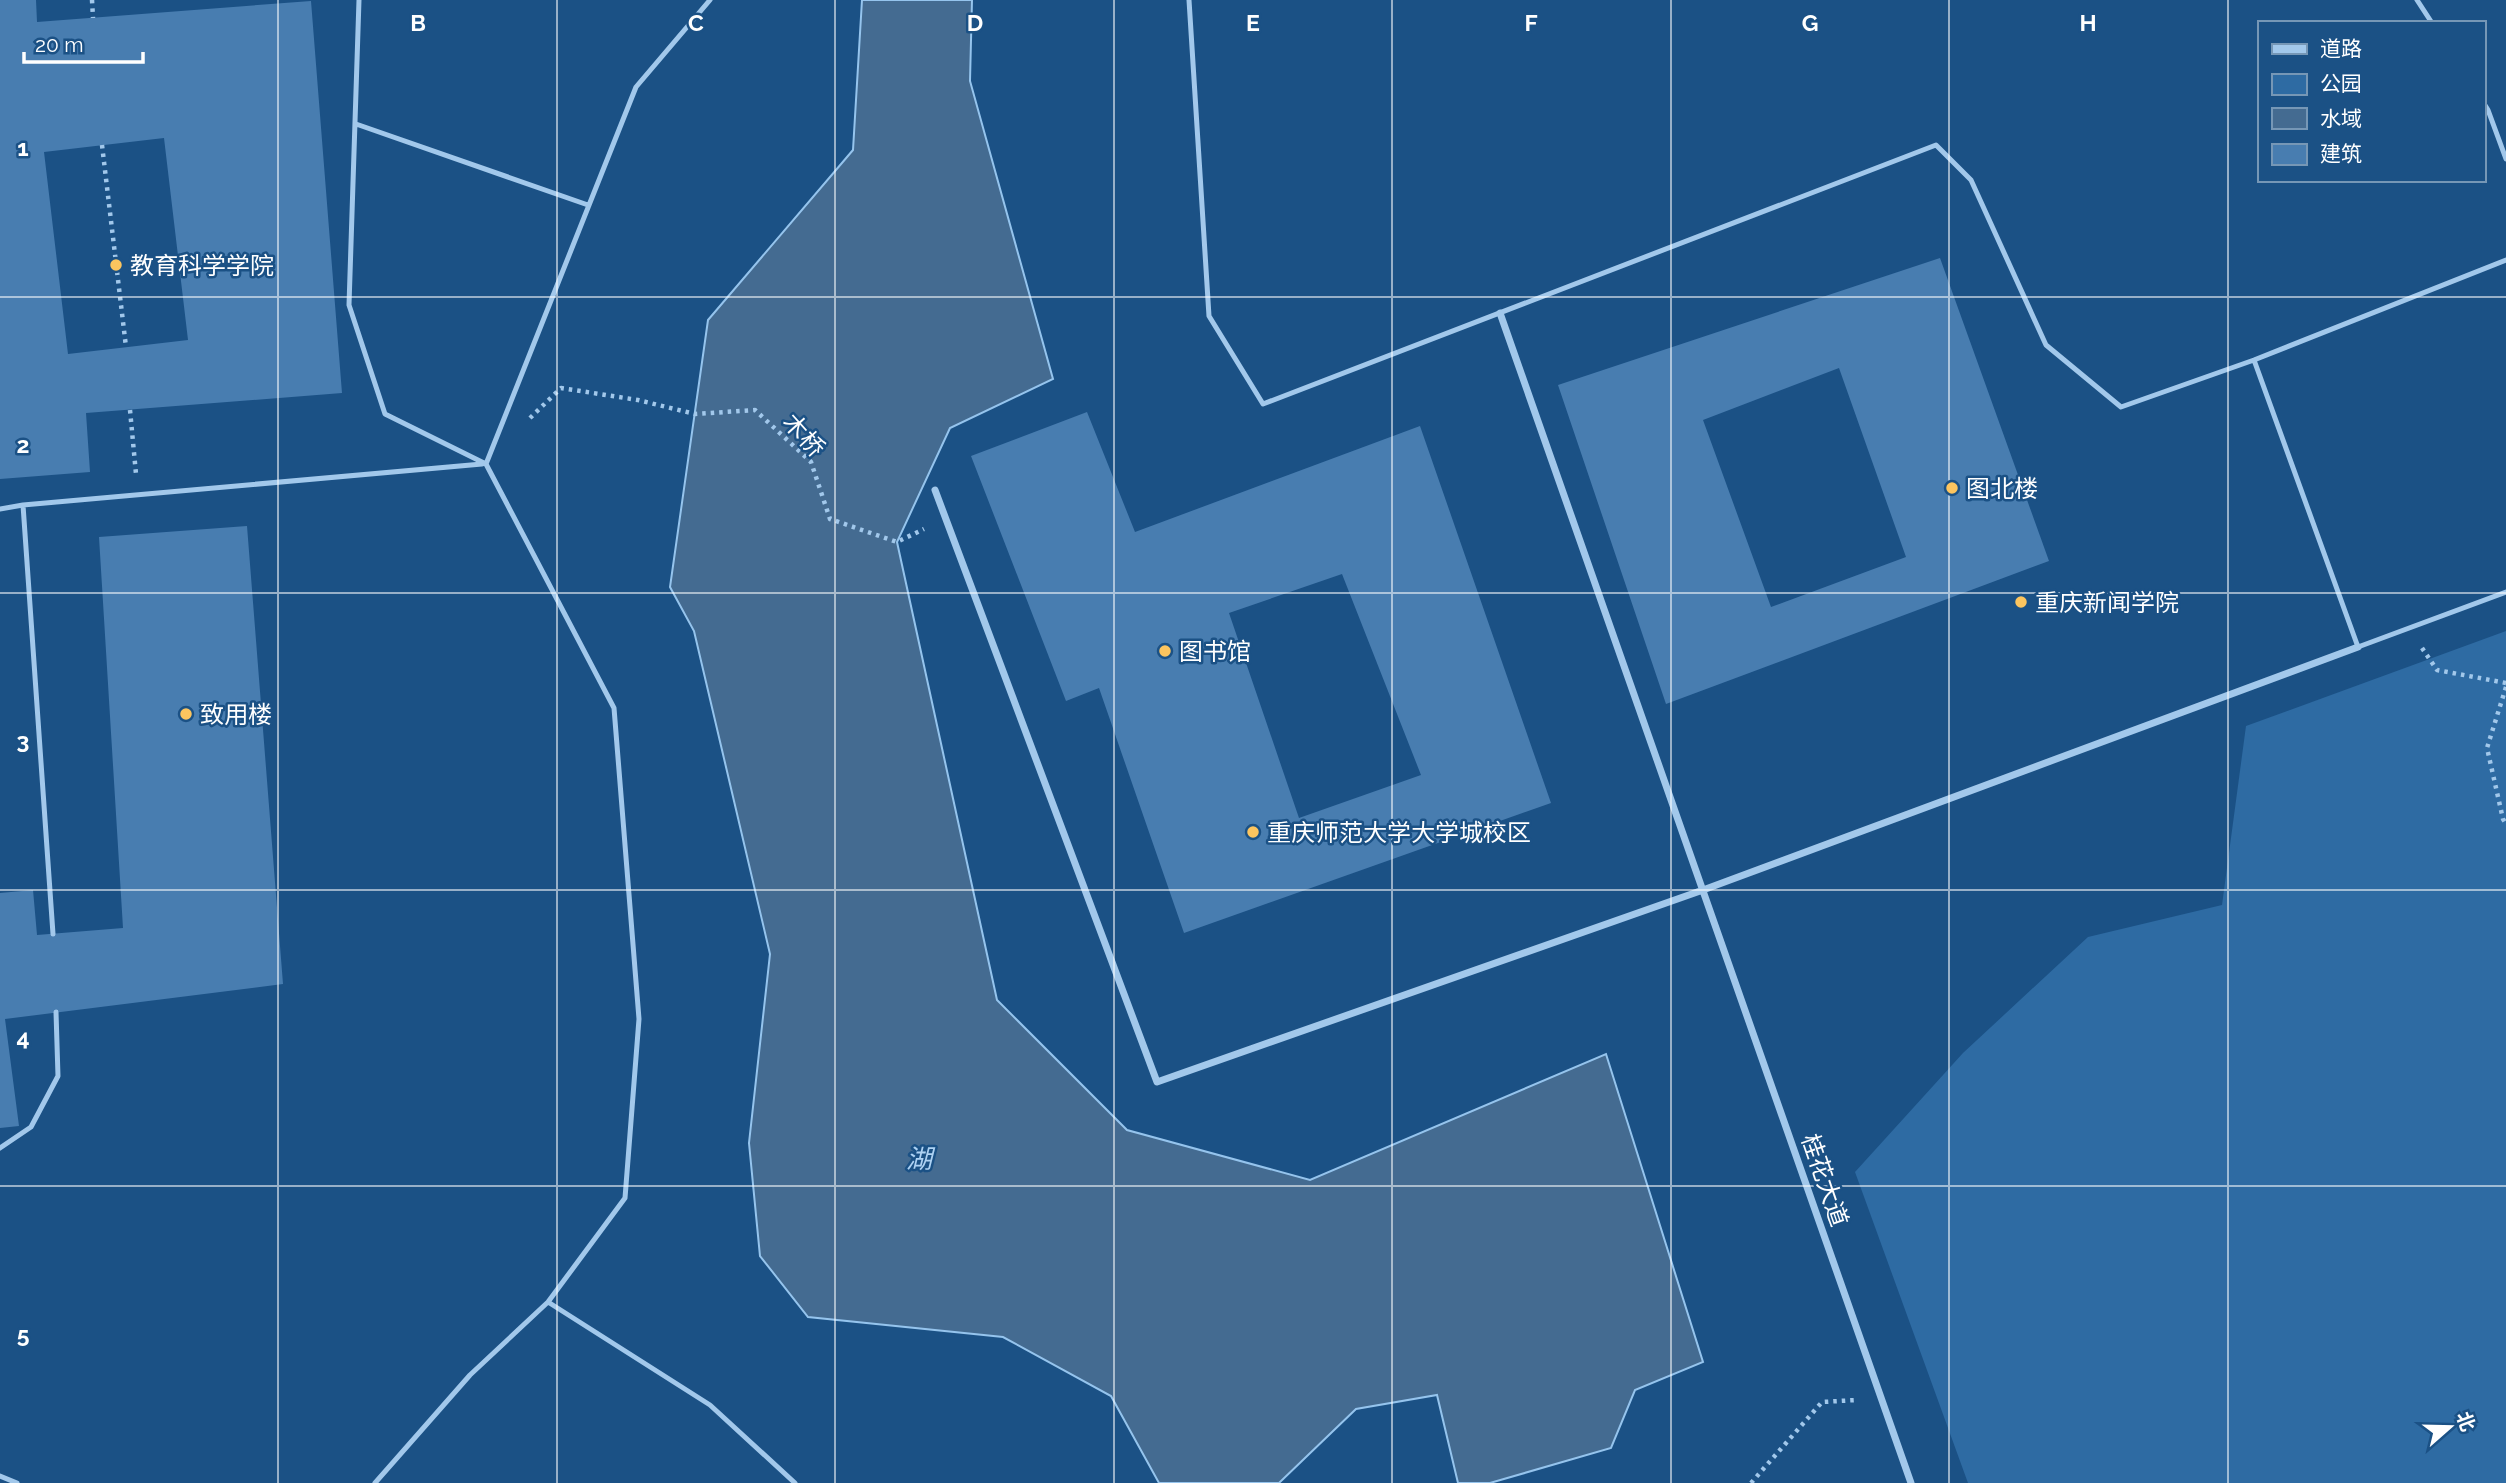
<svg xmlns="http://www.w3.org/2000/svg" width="2506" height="1483" font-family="Raleway,'Noto Sans SC',sans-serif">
  <rect width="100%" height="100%" fill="#1b5185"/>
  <!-- green -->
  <path fill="#2e6ba3" d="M2506,631V1483H1968L1855,1172L1963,1053L2088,937L2222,905L2246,726Z"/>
  <!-- water -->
  <path fill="#446b91" stroke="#95c4ed" stroke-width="2" d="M862,0H972L970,81L1053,379L950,428L897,542L997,1000L1127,1130L1310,1180L1606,1054L1703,1362L1635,1390L1611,1448L1490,1483H1458L1437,1395L1356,1409L1279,1483H1159L1111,1396L1003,1337L808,1317L760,1256L749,1143L770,954L694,631L670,587L708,320L853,150Z"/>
  <!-- building -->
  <path fill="#487db0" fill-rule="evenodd" d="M0,0H36L37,22L311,1L342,393L86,413L90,472L0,479ZM164,138L188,340L68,354L44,152Z
    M1940,258L2049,561L1666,704L1558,385ZM1839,368L1906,557L1771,607L1703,420Z
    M1087,412L1135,532L1420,426L1551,803L1184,933L1099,688L1066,701L971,456ZM1342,574L1421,775L1299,818L1229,613Z
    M247,526L283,984L5,1019L19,1126L0,1128V893L33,890L37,935L123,928L99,537Z"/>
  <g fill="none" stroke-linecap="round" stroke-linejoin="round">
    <!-- path -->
    <path stroke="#a2c8eb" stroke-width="4.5" stroke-dasharray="3.5 5" stroke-linecap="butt" d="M92,0L93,18
      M102,145L126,347
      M130,410L136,474
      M530,418L561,388L638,400L695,414L755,410L811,462L830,519L897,542L924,529
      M2422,648L2437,670L2506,683
      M2506,687L2487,748L2503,819L2506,824
      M1751,1483L1822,1402L1856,1400"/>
    <!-- lane -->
    <path stroke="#a2c8eb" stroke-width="5" d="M359,0L349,305L385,414L486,464
      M1189,0L1209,316L1263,404L1936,145L1971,180L2046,345L2121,407L2254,360L2506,260
      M2417,0L2432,23
      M2483,102L2488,110L2506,159
      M356,124L588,205
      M2254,360L2358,647L2506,592
      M23,505L482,464
      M0,509L23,505L53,934
      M0,1148L31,1127L58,1076L56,1012
      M548,1302L710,1405L795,1483
      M0,1476L17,1483
      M375,1483L470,1375L548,1302L625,1198L639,1019L614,708L486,464L636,87L710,0"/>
    <!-- street -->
    <path stroke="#a2c8eb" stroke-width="7" d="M1500,313L1911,1483
      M935,490L1157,1082L1703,890L2358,647"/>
  </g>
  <!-- grid -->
  <path fill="none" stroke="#fff" stroke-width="2" stroke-opacity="0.55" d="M278,0V1483M557,0V1483M835,0V1483M1114,0V1483M1392,0V1483M1671,0V1483M1949,0V1483M2228,0V1483M0,297H2506M0,593H2506M0,890H2506M0,1186H2506"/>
  <!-- markers -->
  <g fill="#fcc55f" stroke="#1b5185" stroke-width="2.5">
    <circle cx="116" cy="265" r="7"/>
    <circle cx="1952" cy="488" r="7"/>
    <circle cx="2021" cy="602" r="7"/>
    <circle cx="1165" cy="651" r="7"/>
    <circle cx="186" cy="714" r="7"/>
    <circle cx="1253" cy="832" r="7"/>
  </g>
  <g text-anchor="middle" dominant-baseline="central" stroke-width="5" stroke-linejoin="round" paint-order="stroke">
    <!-- poi labels -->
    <g font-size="24" fill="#fff" stroke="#1b5185" text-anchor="start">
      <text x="130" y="265">教育科学学院</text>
      <text x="1966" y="488">图北楼</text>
      <text x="2035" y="602">重庆新闻学院</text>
      <text x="1179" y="651">图书馆</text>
      <text x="200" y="714">致用楼</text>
      <text x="1267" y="832">重庆师范大学大学城校区</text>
    </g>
    <!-- street labels -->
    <g font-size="24" fill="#fff" stroke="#1b5185">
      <text transform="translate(804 435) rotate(48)">木桥</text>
      <text transform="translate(1825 1180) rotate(71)">桂花大道</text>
    </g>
    <!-- water labels -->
    <g font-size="26" font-style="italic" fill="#aed2f3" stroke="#1b5185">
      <text x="919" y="1159">湖</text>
    </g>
  </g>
  <g font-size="23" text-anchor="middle" font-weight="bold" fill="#fff" stroke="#1b5185" stroke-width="5" stroke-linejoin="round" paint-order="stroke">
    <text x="418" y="31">B</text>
    <text x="696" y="31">C</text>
    <text x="975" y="31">D</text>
    <text x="1253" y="31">E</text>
    <text x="1531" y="31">F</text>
    <text x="1810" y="31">G</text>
    <text x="2088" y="31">H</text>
    <text x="23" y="156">1</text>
    <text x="23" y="453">2</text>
    <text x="23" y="749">3</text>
    <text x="23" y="1046">4</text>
    <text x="23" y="1343">5</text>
  </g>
  <!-- legend -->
  <rect x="2258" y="21" width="228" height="161" fill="#1b5185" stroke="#7697b6" stroke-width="2"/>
  <rect x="2272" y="44" width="35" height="10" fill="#a2c8eb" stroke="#7697b6" stroke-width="2"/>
  <text x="2320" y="56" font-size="21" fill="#ffffff">道路</text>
  <rect x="2272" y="74" width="35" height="21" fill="#2e6ba3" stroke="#7697b6" stroke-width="2"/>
  <text x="2320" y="91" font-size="21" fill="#ffffff">公园</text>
  <rect x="2272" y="108" width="35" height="21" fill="#446b91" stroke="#7697b6" stroke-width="2"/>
  <text x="2320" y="126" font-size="21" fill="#ffffff">水域</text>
  <rect x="2272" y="144" width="35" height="21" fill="#487db0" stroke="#7697b6" stroke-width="2"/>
  <text x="2320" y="161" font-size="21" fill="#ffffff">建筑</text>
  <!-- north arrow -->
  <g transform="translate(2450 1427) rotate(70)" stroke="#1b5185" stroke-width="5" paint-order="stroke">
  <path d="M0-5L12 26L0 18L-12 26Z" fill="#ffffff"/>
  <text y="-10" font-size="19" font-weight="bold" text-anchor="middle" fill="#ffffff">北</text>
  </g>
  <!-- scale -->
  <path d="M24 52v10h119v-10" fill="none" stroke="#ffffff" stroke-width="3.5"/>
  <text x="35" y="52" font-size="21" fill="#ffffff" stroke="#1b5185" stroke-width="5" paint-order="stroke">20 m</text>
</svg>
